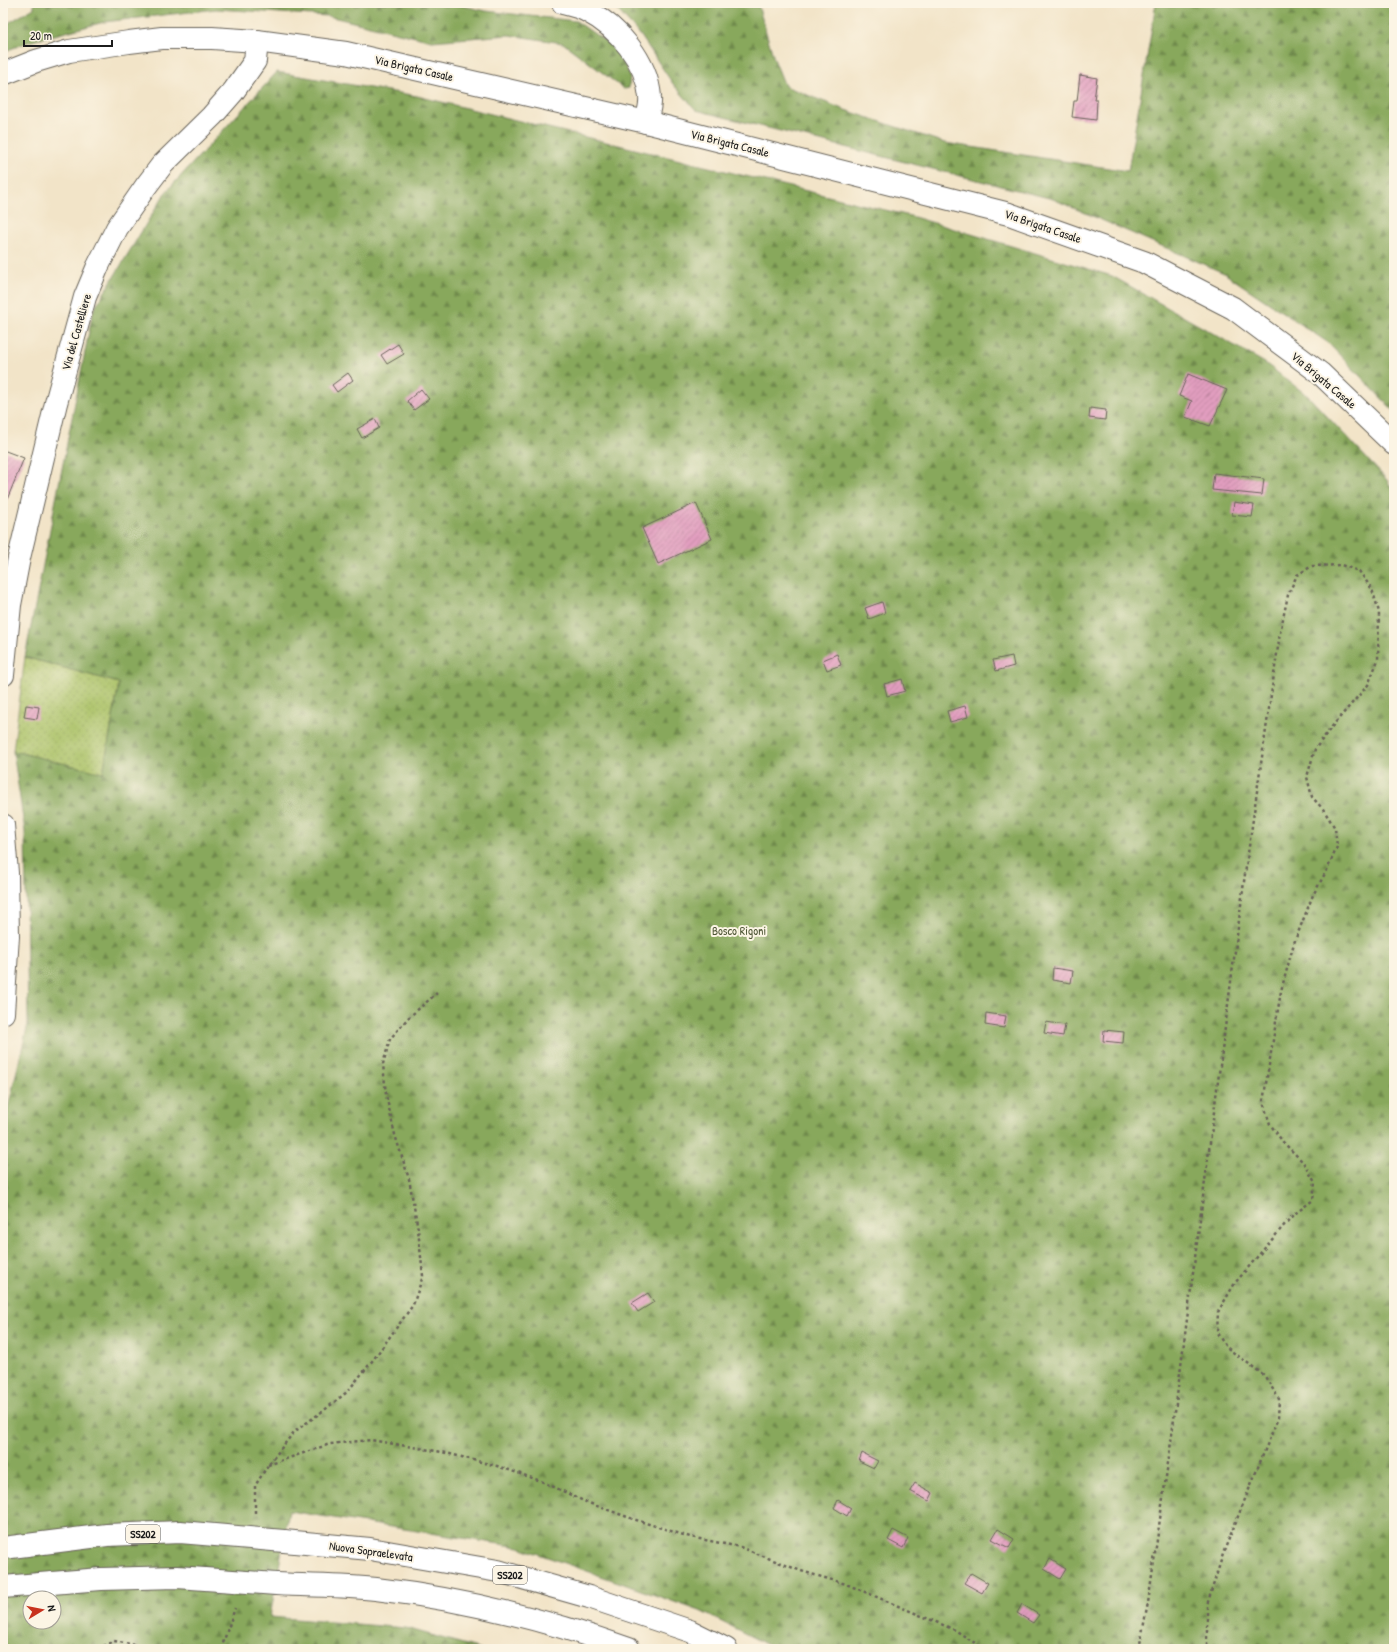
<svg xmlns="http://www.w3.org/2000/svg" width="1397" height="1652" font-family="'Patrick Hand',sans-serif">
  <defs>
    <pattern id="grass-dots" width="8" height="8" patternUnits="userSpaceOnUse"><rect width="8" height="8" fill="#abc267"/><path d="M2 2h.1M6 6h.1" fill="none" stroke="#93a659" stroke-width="1.8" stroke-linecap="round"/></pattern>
    <pattern id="forest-firs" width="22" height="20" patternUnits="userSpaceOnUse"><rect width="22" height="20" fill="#88a85c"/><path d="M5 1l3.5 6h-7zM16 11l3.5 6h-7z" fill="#6e884b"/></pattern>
    <pattern id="building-hatch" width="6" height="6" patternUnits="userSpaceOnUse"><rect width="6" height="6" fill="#e29ebf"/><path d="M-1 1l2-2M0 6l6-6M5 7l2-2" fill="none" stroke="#b6809a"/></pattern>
  </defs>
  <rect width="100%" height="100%" fill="#fcf5e5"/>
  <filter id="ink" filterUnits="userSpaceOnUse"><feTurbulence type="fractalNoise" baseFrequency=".025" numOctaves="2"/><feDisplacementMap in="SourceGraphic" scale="8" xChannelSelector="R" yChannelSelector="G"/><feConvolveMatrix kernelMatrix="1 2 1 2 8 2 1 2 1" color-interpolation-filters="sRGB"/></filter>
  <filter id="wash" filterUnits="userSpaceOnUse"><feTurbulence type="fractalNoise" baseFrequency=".012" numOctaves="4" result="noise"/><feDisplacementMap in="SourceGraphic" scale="16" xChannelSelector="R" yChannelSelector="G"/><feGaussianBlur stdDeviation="0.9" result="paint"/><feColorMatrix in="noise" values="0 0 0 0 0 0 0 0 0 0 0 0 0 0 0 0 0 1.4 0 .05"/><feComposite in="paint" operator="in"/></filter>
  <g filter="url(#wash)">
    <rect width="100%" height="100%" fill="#f2e4c8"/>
    <!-- grass -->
    <path fill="url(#grass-dots)" stroke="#646f42" d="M25,657L119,683L103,774L13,751Z"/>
    <!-- forest -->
    <path fill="url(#forest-firs)" stroke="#52623c" fill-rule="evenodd" d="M34,3H450L486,11L576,21L618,50L630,76L629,88L624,89L563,43L509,35L432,41L328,16L216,9L104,22L28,42L3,52V26L34,8Z
      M611,3H756L758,5L774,59L785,86L845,110L945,143L1128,171L1156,3H1394V411L1327,342L1224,273L1053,199L696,110L673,84L641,36Z
      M277,72L417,96L914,217L1112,276L1265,363L1308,396L1386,479L1394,491V1649H776L700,1611L519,1547L289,1511L270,1617L406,1628L481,1649H3V1129L28,1024L25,832L13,751L103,773L119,683L25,657L93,311L165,193ZM30,1598H54V1622H30Z"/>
    <g id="blocks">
      <!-- building -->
      <path fill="url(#building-hatch)" d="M1080,75L1097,78L1094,100H1097L1096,120L1072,117L1074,101H1077Z
        M398,344L404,354L387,364L381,355Z
        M348,373L353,380L337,392L332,385Z
        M1188,374L1227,390L1210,426L1185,417L1192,401L1179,396Z
        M421,389L429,399L414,410L407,401Z
        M1090,408L1106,410L1105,420L1089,418Z
        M375,419L379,428L362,438L357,429Z
        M3,450L24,458L6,502L3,501Z
        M1214,473L1264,479L1262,495L1212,490Z
        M1234,502L1254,505L1252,517L1232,515Z
        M696,503L712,539L658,564L642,528Z
        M882,602L885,613L869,619L865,608Z
        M837,654L841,665L827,670L823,660Z
        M1012,656L1014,666L996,671L993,660Z
        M902,679L905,691L887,696L884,684Z
        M26,705L39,707L37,719L24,717Z
        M965,706L968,717L950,722L947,711Z
        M1053,968L1073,971L1071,983L1052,980Z
        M986,1013L1006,1016L1004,1028L985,1025Z
        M1046,1022L1065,1025L1063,1036L1044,1033Z
        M1104,1030L1124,1032L1123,1043L1103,1041Z
        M648,1293L654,1302L638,1312L632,1303Z
        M862,1453L878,1461L874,1468L859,1461Z
        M915,1483L933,1493L929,1501L910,1491Z
        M838,1500L851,1508L847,1516L834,1508Z
        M998,1529L1014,1539L1009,1548L992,1539Z
        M893,1530L908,1538L903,1548L888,1540Z
        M1050,1559L1066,1569L1060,1579L1044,1569Z
        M971,1573L988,1583L982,1593L964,1583Z
        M1022,1604L1039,1615L1033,1623L1017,1613Z"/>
    </g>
  </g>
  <g filter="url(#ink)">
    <use href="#blocks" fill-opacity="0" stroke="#676258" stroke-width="1"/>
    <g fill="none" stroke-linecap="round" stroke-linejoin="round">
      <!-- minor casing -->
      <g stroke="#676258" stroke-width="24">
        <path id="minor" d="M563,3C571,5 580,7 587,11C618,27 647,61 650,97C651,105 648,114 646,122
          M3,675L10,605L19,558L56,403L85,297L98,266L117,228L146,186L162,165L212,116L233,92L255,61L257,41
          M3,825L7,873L8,936L3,1013"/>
      </g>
      <!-- primary casing -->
      <g stroke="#676258" stroke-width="24">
        <path id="primary" d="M3,74L36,61L69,51L129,42L162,38H212L257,41L346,53L646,122L1009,214L1144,262L1233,308L1320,373L1394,444"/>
      </g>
      <!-- trunk casing -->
      <g stroke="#676258" stroke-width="24">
        <path id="trunk" d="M284,1541L370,1549L498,1571L589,1597L690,1631L726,1649
          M276,1584C309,1586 343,1585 376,1589C462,1599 548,1620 629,1649"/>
      </g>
      <!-- path -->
      <path stroke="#676258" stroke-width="2.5" stroke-dasharray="3 3" stroke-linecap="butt" d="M268,1465L330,1444L371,1440L442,1452L497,1466L541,1481L586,1502L633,1519L690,1537L740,1547L801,1571L846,1584L955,1630L984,1649
        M255,1513V1486L268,1465L294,1432L327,1408L347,1392L373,1360L413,1305L423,1276L418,1229L409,1179L395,1135L386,1095L383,1064L390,1039L408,1018L437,993
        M98,1649L114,1641L156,1649
        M221,1649L235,1608
        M1139,1649L1148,1603L1171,1442L1245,874L1280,633L1288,595L1297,575L1312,566L1341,565L1359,571L1372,589L1379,612L1378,660L1368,685L1334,724L1315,749L1307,777L1312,797L1323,809L1335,828L1337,847L1327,870L1313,895L1294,943L1281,991L1263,1102L1270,1124L1283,1142L1303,1162L1315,1182L1313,1200L1292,1216L1235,1283L1218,1312L1217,1333L1226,1347L1264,1375L1279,1399L1278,1418L1224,1551L1207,1605V1645L1208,1649"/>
      <!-- minor -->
      <use href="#minor" stroke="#fff" stroke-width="22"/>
      <!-- primary -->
      <use href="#primary" stroke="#fff" stroke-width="22"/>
      <!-- trunk -->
      <use href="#trunk" stroke="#fff" stroke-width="22"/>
      <!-- trunk-bridge casing -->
      <g stroke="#676258" stroke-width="24" stroke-linecap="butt">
        <path id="trunk-bridge" d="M3,1548L107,1535L180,1532L284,1541
          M3,1587L101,1579L177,1577L276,1584"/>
      </g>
      <!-- trunk-bridge -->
      <use href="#trunk-bridge" stroke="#fff" stroke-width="22"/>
    </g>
  </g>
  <g text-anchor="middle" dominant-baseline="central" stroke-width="4" stroke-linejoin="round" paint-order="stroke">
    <!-- shield labels -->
    <g fill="#fcf5e5" stroke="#5f5d58" stroke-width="1">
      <rect x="126" y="1525" width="34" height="18" rx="3"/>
      <rect x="493" y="1566" width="34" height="18" rx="3"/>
    </g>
    <g font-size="11" font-weight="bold" fill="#1c1c1c">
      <text x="143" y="1534">SS202</text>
      <text x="510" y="1575">SS202</text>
    </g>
    <!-- street labels -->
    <g font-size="12" fill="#1c1c1c" stroke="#fcf5e5">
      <text transform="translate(414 68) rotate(13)">Via Brigata Casale</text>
      <text transform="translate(730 143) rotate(14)">Via Brigata Casale</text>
      <text transform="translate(1043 226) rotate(19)">Via Brigata Casale</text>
      <text transform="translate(76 332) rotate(-74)">Via del Castelliere</text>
      <text transform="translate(1324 380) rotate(40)">Via Brigata Casale</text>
      <text transform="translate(371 1551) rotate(8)">Nuova Sopraelevata</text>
    </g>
    <!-- park labels -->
    <g font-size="12" fill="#4e5636" stroke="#fcf5e5">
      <text x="739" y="930">Bosco Rigoni</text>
    </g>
  </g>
  <!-- margin -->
  <rect width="1397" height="1652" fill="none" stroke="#fcf5e5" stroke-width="16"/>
  <!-- north arrow -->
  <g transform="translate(42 1610) rotate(80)"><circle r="19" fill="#fcf5e5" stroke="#a29e95"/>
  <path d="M0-3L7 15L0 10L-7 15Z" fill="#c8321e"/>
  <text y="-6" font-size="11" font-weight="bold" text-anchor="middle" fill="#1c1c1c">N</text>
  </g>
  <!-- scale -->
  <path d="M24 40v6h88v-6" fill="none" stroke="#1c1c1c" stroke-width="2"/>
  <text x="30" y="40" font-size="12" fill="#1c1c1c" stroke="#fcf5e5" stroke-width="3" paint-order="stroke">20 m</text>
</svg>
